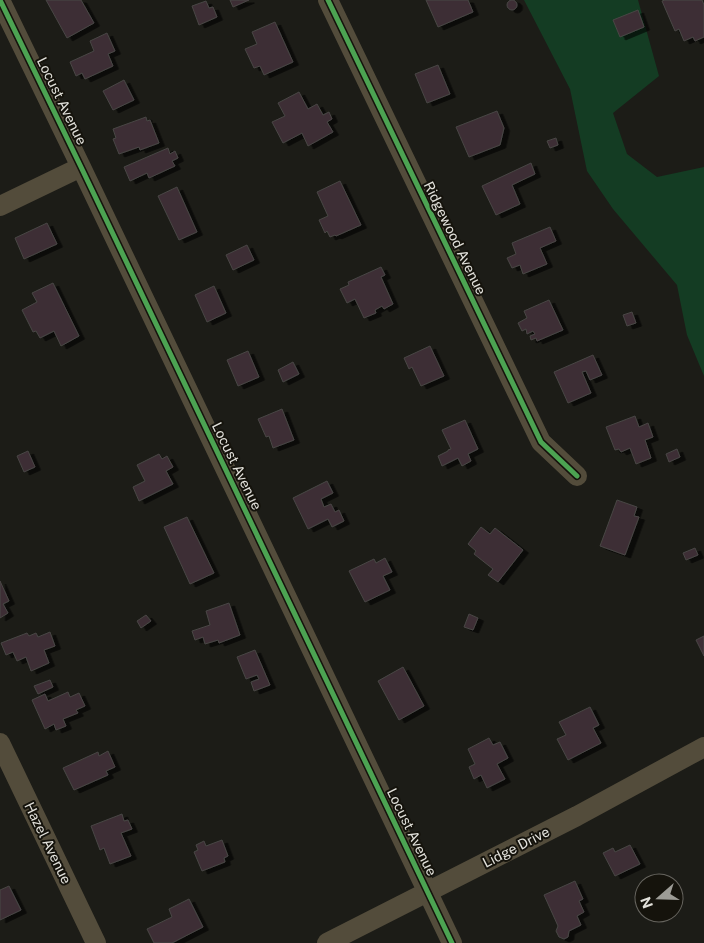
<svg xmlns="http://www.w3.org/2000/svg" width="704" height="943" font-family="'Public Sans',sans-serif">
  <defs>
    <filter id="shadow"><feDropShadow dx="5.5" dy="3" stdDeviation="0" flood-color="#0009"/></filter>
  </defs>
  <rect width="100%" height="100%" fill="#1c1c17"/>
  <!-- green -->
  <path fill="#143c23" d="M524,0H638L659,76L613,113L627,154L657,177L704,167V376L687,335L677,285L613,209L587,171L570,89Z"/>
  <!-- building -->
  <path fill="#3e2f34" stroke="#484645" filter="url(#shadow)" d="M507 5a5 5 0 1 1 10 0a5 5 0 1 1-10 0Z
    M46,0H81L94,23L67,38Z
    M230,0H249L233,7Z
    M426,0H468L473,12L438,27Z
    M665,0H702L704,5V37L695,41L693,37L684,41L679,29L675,31L662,1Z
    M206,1L209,8L213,7L217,17L199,25L192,6Z
    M638,10L644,27L620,37L613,20Z
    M275,22L293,62L264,75L260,66L254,68L245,49L257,44L252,32Z
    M107,33L115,51L108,54L113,66L85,79L82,73L76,76L70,62L94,51L90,41Z
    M438,65L450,94L427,103L415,74Z
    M124,80L134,100L113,110L103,91Z
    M299,92L308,109L317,104L323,115L329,112L332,119L327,122L333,132L308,146L302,133L283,143L272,122L285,116L278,103Z
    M497,111L504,128L500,145L469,157L456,127Z
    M146,117L147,121L150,120L159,143L140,150L139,147L119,154L113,139L116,138L113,129Z
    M556,138L558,145L550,148L547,141Z
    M168,148L170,154L175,151L178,158L172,161L175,166L149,178L147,173L130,181L124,167Z
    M531,163L535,174L512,185L520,204L496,215L482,186Z
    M340,181L361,225L336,236L335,235L330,237L327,231L325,233L319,220L328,216L317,192Z
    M177,187L197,232L179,240L158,196Z
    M47,223L57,244L24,259L15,238Z
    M550,227L556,241L540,248L547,264L523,274L520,265L512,268L507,258L516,254L512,243Z
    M247,245L254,260L233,270L226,255Z
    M381,267L385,275L381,277L393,304L384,309L382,306L375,310L376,313L364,318L355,299L347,303L340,289L349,285L348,282Z
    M53,283L79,336L61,346L54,331L40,338L36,331L33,332L22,310L37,302L32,293Z
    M214,286L226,313L207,322L195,295Z
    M549,300L563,330L537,341L536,338L531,340L530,336L535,334L533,331L527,334L526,329L522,331L518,323L527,318L524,311Z
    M632,312L636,323L627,326L623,315Z
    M430,346L444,376L421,386L412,367L409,369L404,358Z
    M248,351L259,377L238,386L227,360Z
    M593,355L602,375L590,380L586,371L582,372L591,393L568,403L554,372Z
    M293,362L299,374L283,382L278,370Z
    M282,409L294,440L273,448L269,436L266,437L258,419Z
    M635,416L639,427L648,423L653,437L645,440L651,458L636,464L630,448L621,452L619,449L615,450L606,427Z
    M465,420L478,449L468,454L471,461L462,466L458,458L442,466L438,456L448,451V450L451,449L442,430Z
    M677,449L680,457L669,462L666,454Z
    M28,451L35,467L24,472L17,456Z
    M159,454L162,459L167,456L173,467L166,471L173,484L139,501L133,487L145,481L137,465Z
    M327,481L333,493L321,499L324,507L331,504L335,512L339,510L344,521L332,527L328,519L308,529L293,498Z
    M617,500L637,507L634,516L639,517L625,555L600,546Z
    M187,517L214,573L190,584L164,527Z
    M481,527L490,534L495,528L523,550L498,582L488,575L493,569L474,554L476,551L468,544Z
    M695,548L698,555L686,560L683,553Z
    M385,558L392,572L383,576L390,590L365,602L349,571L374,559L376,563Z
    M0,581L9,601L3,604L8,613L0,618Z
    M229,603L240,635L219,643L218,640L205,644L203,637L195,640L192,631L210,625L206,611Z
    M469,614L478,618L473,630L464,627Z
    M146,615L151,621L141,628L137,621Z
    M50,632L55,646L44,650L49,663L31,671L26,657L17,661L13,652L6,655L1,643L27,633L29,636L36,633L38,637Z
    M704,636V656L696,640Z
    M255,650L270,685L254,691L251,682L259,679L257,675L246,679L237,657Z
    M403,667L424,706L399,720L378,681Z
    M50,680L53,687L38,694L34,686Z
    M68,692L70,697L79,693L85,706L76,710L78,713L63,719L66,726L56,730L54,724L45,729L32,700L45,694L48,701Z
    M590,707L599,725L593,728L601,743L568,760L557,739L566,735L559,722Z
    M489,738L493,745L500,742L508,758L497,764L505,779L487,788L481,775L474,779L469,767L475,764L468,749Z
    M108,751L115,767L106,771L108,775L74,790L63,768L98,752L99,756Z
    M122,814L124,821L128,820L132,829L121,833L131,856L110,864L104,848L100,850L91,826Z
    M222,840L228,856L224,858L225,862L202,871L194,852L198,850L196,845L204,841L206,846Z
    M630,845L640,864L615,876L603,853L613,848L615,852Z
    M575,881L583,899L579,901L584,912L577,916L581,925L569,931L568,937L564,939L559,937L556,931L558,926L544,895Z
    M9,886L21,910L0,920V890Z
    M189,899L203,927L172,943H154L147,929L172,917L169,909Z"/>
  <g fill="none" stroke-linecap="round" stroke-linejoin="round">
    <!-- street -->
    <path stroke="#534c3b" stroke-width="20" d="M0,0L81,167L452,943
      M328,0L541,442L577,476
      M0,206L81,167
      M0,743L96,943
      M327,943L577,816L704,747"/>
    <!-- cycleway casing -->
    <g stroke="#15130c" stroke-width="8">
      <path id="cycleway" d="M0,0L81,167L452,943
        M328,0L541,442L577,476"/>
    </g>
    <!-- cycleway -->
    <use href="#cycleway" stroke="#4ca352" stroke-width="5"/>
  </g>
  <g text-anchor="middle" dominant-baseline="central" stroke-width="4" stroke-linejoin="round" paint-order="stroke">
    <!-- street labels -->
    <g font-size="14" fill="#e2e1db" stroke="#15130c">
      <text transform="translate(62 101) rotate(64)">Locust Avenue</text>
      <text transform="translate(455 238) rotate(64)">Ridgewood Avenue</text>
      <text transform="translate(237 466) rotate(64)">Locust Avenue</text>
      <text transform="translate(412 832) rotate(64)">Locust Avenue</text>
      <text transform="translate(48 843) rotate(64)">Hazel Avenue</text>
      <text transform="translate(516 847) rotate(-27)">Lidge Drive</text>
    </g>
  </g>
  <!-- north arrow -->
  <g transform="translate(659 898) rotate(250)"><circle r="24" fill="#15130c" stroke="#67655f"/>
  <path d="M0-4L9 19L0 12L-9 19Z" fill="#9d9c96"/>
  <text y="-8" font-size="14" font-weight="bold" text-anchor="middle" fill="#e2e1db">N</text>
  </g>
</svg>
